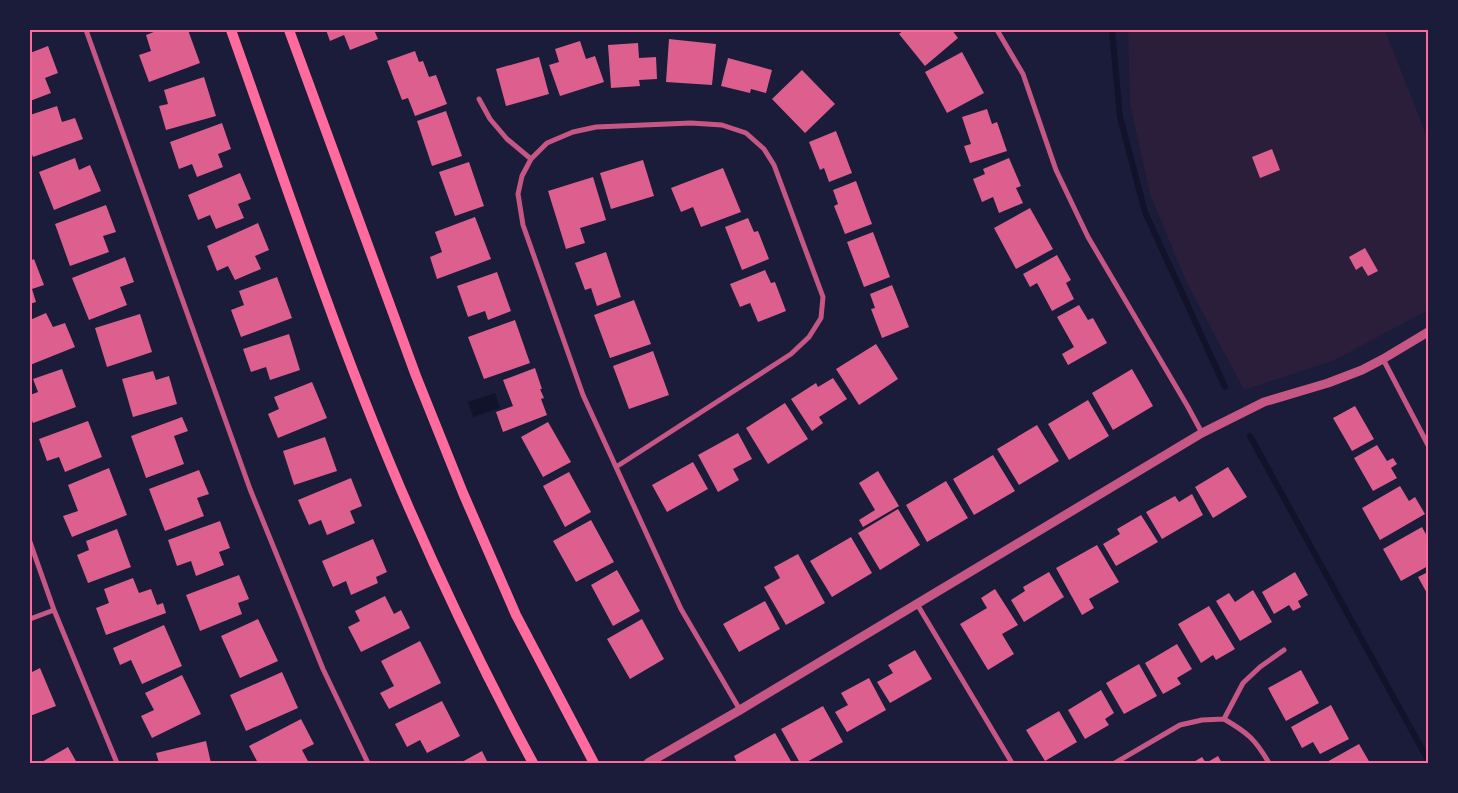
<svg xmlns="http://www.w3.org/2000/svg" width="1458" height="793" font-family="'Golos Text',sans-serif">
  <rect width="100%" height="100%" fill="#1b1b3a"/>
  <!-- green -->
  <path fill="#2a1e3b" d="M1128,30H1385L1428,139V310L1335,360L1244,390L1186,281L1150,194L1130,104Z"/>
  <!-- water -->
  <path fill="#12122b" d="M495,393L500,408L473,417L468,402Z"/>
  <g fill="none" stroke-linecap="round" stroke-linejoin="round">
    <!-- stream -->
    <path stroke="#12122b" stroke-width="6" d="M1112,30L1120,117L1145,212L1225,387
      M1250,436L1428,760"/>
  </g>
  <!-- building -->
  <path fill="#dd5f8e" d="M159,30H188L200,63L149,82L139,55L151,51L146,35Z
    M326,30H374L378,39L350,50L344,35L330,41Z
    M904,30H952L958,38L925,66L899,34Z
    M669,39L716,44L712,85L666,82Z
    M580,41L586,59L595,56L604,82L560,96L549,65L559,62L555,49Z
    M638,43L639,58L656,57L657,79L639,80L640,86L611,88L608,45Z
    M48,46L58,73L45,78L51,93L30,101V53Z
    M415,51L419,62L423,61L429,77L436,75L447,104L415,116L408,98L402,100L387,61Z
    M962,52L984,93L947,113L925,72Z
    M539,57L549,94L506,106L496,69Z
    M728,58L772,70L766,93L751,89L750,93L721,86Z
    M802,70L835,104L805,133L772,99Z
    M204,77L216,116L166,130L159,106L168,104L164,90Z
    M57,106L62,122L75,118L83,139L33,157L30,149V115Z
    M987,109L992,124L997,122L1007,151L970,163L964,146L971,144L962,117Z
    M446,111L462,156L432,166L417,121Z
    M222,123L231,149L218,154L223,167L197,177L192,164L179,169L170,142Z
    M836,131L852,173L829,182L824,168L820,170L809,142Z
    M1272,149L1280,170L1260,178L1252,157Z
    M75,158L79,170L90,165L101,191L54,210L39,172Z
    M1009,158L1021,186L1016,188L1023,203L999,213L993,197L982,202L973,179L985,174L983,169Z
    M643,160L654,196L611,209L600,173Z
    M469,162L484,206L455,216L439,172Z
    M723,168L741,212L701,227L693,207L681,212L671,188Z
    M240,173L251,199L238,204L244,218L216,229L210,215L198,220L188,195Z
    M593,177L606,220L580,228L585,243L566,249L548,191Z
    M856,181L872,224L845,234L834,206L838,204L833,190Z
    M106,205L116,232L103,236L109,252L70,266L55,224Z
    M1030,208L1053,249L1016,269L994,228Z
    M475,217L491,259L437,279L430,257L442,252L435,232Z
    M748,218L754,232L758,231L769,259L742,270L725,227Z
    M258,223L269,250L255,256L261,269L235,280L228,266L217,271L207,246Z
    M873,232L890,277L864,287L847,242Z
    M1365,248L1378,271L1368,276L1362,266L1356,270L1349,257Z
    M606,252L621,297L597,306L591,288L585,290L575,263Z
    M1057,255L1071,280L1066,283L1074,299L1052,311L1037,283L1030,287L1023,274Z
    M125,257L134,282L120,287L127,305L89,320L72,278Z
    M34,259L44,285L32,289L36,302L30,304V261Z
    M765,270L771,283L775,282L786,311L758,322L750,303L740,307L730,284Z
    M497,272L511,311L488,320L485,311L468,317L457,286Z
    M277,277L292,318L241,337L231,310L244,305L239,291Z
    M892,285L909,327L882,338L871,309L875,308L870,294Z
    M634,300L651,344L610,358L594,315Z
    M1079,305L1088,320L1093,318L1107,343L1068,365L1062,354L1074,347L1057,317Z
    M46,313L53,327L65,323L75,347L30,365V320Z
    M140,314L152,352L107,367L95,328Z
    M515,320L530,363L484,379L468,337Z
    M289,334L300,370L270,380L266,367L251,372L243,349Z
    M876,344L898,379L859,405L836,369Z
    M653,351L669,395L629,409L613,366Z
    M535,368L542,389H540L544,398L541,399L547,415L503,432L496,412L513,406L503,380Z
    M62,369L76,407L33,423L30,416V395L38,392L33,379Z
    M1132,369L1153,406L1113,430L1092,393Z
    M153,371L156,380L169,376L177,404L133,417L122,379Z
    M833,378L847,399L819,417L823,423L812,431L791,399L816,383L818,387Z
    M312,382L327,418L278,438L268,414L279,409L274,397Z
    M1088,400L1109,436L1069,460L1048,424Z
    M785,403L808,439L768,464L746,428Z
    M1355,406L1374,439L1352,451L1333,418Z
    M182,417L188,431L174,436L184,464L146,478L131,436Z
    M88,421L102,457L65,472L59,457L47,461L39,439Z
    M548,422L571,462L543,477L521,437Z
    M1037,425L1059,461L1019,485L997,449Z
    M738,433L752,459L733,469L739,480L718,492L698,455Z
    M325,437L337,471L294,485L283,451Z
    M1377,445L1387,461L1393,458L1397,464L1391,468L1397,478L1373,491L1354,458Z
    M993,455L1015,491L974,515L953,479Z
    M693,462L708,489L667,512L652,485Z
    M1228,467L1247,497L1213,518L1195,487Z
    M109,468L127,515L72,537L63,516L78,511L68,485Z
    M199,470L209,494L197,498L204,516L165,531L149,489Z
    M878,471L899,506L863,527L859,520L875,510L859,483Z
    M569,472L591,512L565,527L543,486Z
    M351,478L362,506L350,511L355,523L327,535L321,520L309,525L298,500Z
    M946,481L968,518L927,542L906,505Z
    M1400,486L1409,501L1415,497L1425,514L1380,540L1362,508Z
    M1192,494L1203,515L1162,539L1146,512L1175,496L1179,502Z
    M898,509L920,545L880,570L858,533Z
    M1141,515L1158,542L1116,566L1103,544L1120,534L1117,529Z
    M591,520L614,562L576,582L553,541Z
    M220,521L230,548L219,552L224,565L196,576L191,561L177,566L168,540Z
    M1422,527L1428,538V566L1401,581L1383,549Z
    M117,529L131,567L88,583L77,555L89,550L86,541Z
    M851,537L872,573L832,597L810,561Z
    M373,539L387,572L376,577L378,583L351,595L346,581L333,587L322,561Z
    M1097,545L1119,582L1089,599L1094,608L1082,615L1056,568Z
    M798,554L825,603L786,625L764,587L780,578L774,567Z
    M617,570L640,611L613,626L591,585Z
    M1049,572L1064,597L1024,622L1011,600L1025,591L1023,587Z
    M1295,572L1308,595L1298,601L1301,607L1293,611L1289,605L1274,614L1262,592Z
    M1428,572V595L1418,577Z
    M239,575L249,599L238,603L242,614L200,631L186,595Z
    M133,578L139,593L151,589L157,605L163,603L166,613L106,635L96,608L109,603L104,589Z
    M995,589L1018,625L1002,634L1014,654L988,670L960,624L987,608L981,598Z
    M1253,590L1272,622L1240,641L1216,601L1229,593L1235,602Z
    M385,596L394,614L401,610L410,628L361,652L348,627L360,621L355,611Z
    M765,601L780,629L739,652L723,624Z
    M1209,606L1235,649L1216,660L1213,655L1201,663L1178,624Z
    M258,619L278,661L240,678L221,636Z
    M642,619L664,659L630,679L607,639Z
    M164,625L182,666L142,684L131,660L120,665L113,648Z
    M420,641L441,683L389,709L380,693L394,686L381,661Z
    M1177,644L1192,669L1177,678L1181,684L1163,694L1145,663Z
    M915,650L932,679L890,703L877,682L893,673L888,665Z
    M1139,664L1157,696L1124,714L1106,683Z
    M40,668L56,706L30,716V673Z
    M1301,670L1319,703L1286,721L1268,688Z
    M282,672L298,708L246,731L230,695Z
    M182,675L201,714L152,738L141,716L154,710L145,693Z
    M869,678L886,710L847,732L835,712L848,705L841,693Z
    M1101,690L1114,713L1105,719L1109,725L1085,739L1068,710Z
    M442,701L460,736L427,753L420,740L407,747L395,724Z
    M1331,705L1349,739L1320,754L1313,742L1302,748L1291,727Z
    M823,706L843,742L805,763H800L781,729Z
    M1059,711L1077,742L1045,761L1026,730Z
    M301,719L314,744L302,750L309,763H258L249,746Z
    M775,733L792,763H737L734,756Z
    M206,741L211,763H159L156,753Z
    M1359,744L1370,763H1325Z
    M68,747L77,763H40Z
    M482,751L488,763H460Z
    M1218,756L1222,763H1192L1202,757L1206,763Z"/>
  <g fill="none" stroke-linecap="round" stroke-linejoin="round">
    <!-- minor -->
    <path stroke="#c65784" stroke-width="5" d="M86,30L250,489L323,669L368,763
      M997,30L1023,74L1056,170L1088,237L1188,407L1202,433
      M479,99L490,119L507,139L531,159
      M1383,359L1428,445
      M616,467L791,354L809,337L821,318L823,297L774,165L764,149L746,133L722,125L691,123L596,127L573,132L547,143L531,159L522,176L518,194L523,225L583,395L681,609L740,710
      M30,542L54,610L117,763
      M917,604L1012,763
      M30,619L54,610
      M1224,719L1243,683L1260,667L1284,650
      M1224,719C1248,733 1255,739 1269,763
      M1115,763L1180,725L1202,720L1224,719"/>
    <!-- tertiary -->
    <path stroke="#c65784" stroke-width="9" d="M648,763L740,710L1202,433L1264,402L1328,383L1362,370L1383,359L1428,332"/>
    <!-- secondary -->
    <path stroke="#ff6b9d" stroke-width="10" d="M231,30C288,190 341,352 409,508C447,595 488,680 533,763
      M289,30L416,376L463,493L516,615L594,763"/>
  </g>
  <!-- border -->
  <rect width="1458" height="793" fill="none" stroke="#1b1b3a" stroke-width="62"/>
  <rect x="31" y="31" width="1396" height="731" fill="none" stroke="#ff6b9d" stroke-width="2"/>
</svg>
